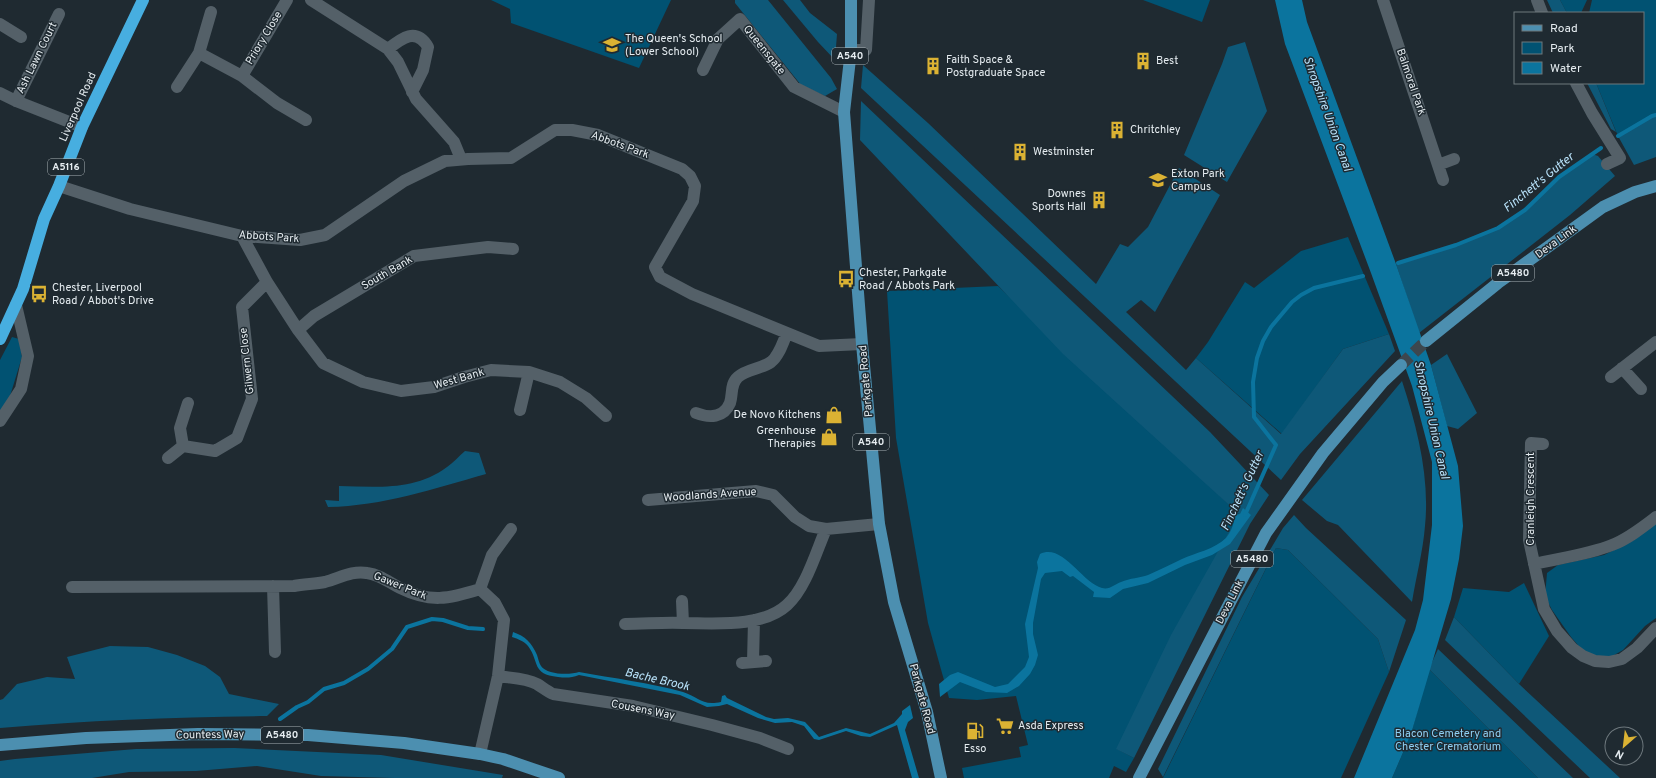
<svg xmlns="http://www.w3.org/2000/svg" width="1656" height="778" font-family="Overpass,sans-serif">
  <rect width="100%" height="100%" fill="#1f2a31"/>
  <!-- green -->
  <path fill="#015272" d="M491,0H671L639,68L511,23L510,9Z
    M1143,0H1210L1202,22Z
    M1560,0H1587L1581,13H1567Z
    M1592,0H1656V115L1652,116L1618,136L1596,83H1643V13H1589Z
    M1348,237L1389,334L1343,349L1282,434L1196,358L1208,342L1245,282L1254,288L1301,251Z
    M998,286L1239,514L1117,749L1134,758L1126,772L1114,766L1109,778H964L962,768L1021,757L1019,747L1028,745L1016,696L977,700L949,698L928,623L896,438L887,291Z
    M12,337L19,339L22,357L10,396L0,412V360Z
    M1656,523V618L1645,626L1623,650L1609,658L1594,656L1583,651L1571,637L1552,610L1545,596L1547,573L1558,565L1604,555L1634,540Z
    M1276,548L1288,550L1378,639L1389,672L1341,778H1163Z
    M1524,583L1549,636L1519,684L1454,617L1463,588L1509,592Z
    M1429,669L1538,778H1392L1411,734Z"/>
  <!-- forest -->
  <path fill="#0e5878" d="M735,0H768L831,78L837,89L825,96L801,85L735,3Z
    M783,0H800L810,13L837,34L835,60L818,42Z
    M1547,0H1560L1567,13H1553Z
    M1245,42L1267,111L1227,182L1184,155L1222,64L1228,47Z
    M863,65L928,123L1096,284L1120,244L1128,247L1148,227L1179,168L1220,195L1155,312L1141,300L1126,312L1186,370L1196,358L1281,434L1343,349L1389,334L1395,351L1300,454L1281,480L861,88Z
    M1587,83H1596L1616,132L1611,129Z
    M861,101L1210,432L1269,495L1250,524L1134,758L1116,749L1171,635L1239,514L1063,354L860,140Z
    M1656,115V157L1634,165L1618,136L1652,116Z
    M1592,154L1598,156L1615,176L1570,215L1419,333L1396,264C1429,249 1467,245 1499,227C1523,214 1539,193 1560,177C1570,168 1582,161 1592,154Z
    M1447,354L1477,413L1458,429L1447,426L1431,365Z
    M1402,381C1417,427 1430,477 1425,526C1423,551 1416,577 1412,602L1338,525L1327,521L1302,500Z
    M465,451L479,453L486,474C433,489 383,506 328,507L325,500L339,501V486C376,487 415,491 447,467C453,463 459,456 465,451Z
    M1294,515L1306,528L1406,620L1389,672L1378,639L1288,550L1276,548L1163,777L1158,769L1242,597L1283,528Z
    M1454,617L1519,684L1620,778H1590L1445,640Z
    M110,646L148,647L177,655L205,666L220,677L229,694L279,704L267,716C178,717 89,720 0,728V700L3,699L17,684L47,677L75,679L67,657Z
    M1438,649L1573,778H1538L1429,669Z
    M234,748L381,755L503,775L502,778H394L321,776L257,766L196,771L129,772L92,778H0V761L15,759L136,749Z"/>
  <!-- water -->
  <path fill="#0b749e" d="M1275,0H1302L1307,22L1396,264L1431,365L1458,466L1463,526L1459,559L1451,599L1411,734L1392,778H1354L1415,630L1423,600L1432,525V462L1412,386L1371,273L1285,44Z
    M1243,508L1251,515L1230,544L1212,555L1185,565L1148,583L1123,589L1110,598L1093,597L1094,592L1073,576L1070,577L1062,571L1045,573L1041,579L1033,623V634L1038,655L1035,665L1030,674L1019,686L1007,693L986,692L960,682L940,697L939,684L950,675L958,672L995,687L1008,684L1025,667L1029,657L1025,624L1038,568L1037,562L1040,554C1063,543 1082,583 1102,588C1110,590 1115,584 1121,582C1130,578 1140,578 1148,575C1160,570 1171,564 1182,559C1195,553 1215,549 1226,538C1231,532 1235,523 1234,515L1240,514Z
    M513,632C525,636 532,643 537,655C538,658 539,663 541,666C547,675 570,675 579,672C612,678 651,683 683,692C699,697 701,706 721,702L722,696L725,695L727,698L766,717L774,719L788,718L805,722L819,737L846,728L870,734L894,723L902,714V711L910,705L913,718L908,722L905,730L919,778H912L897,725L870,737L861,736L846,731L819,740L814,739L804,726L792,722L775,723L758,718L727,704L719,706L707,707L680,695L579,675C571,678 566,678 558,677C531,674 540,662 528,646C524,641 518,639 512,637Z"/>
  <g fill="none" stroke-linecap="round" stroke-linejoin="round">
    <!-- stream -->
    <path stroke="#0b749e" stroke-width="4" d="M1618,136L1652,116L1656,115
      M1398,263L1456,245L1498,228L1525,210L1559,177L1601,148
      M1245,515L1276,445L1254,417L1253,382L1257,358L1263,341L1271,327L1292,302L1301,295L1314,288L1363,276
      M280,719L297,707L308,702L324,689L344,683L368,669L392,649L407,627L432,619L443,620L468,628L483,629"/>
    <!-- major-tunnel -->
    <path stroke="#3d474e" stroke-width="12" stroke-dasharray="12 6" stroke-linecap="butt" d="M1401,365L1426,341"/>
    <!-- minor -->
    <path stroke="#546068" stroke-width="12" d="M311,0L388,49L398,62L416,99L454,142L461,159
      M1383,0L1443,180
      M1537,0L1542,13
      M0,24L21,37
      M388,49C402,38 416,27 428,47L423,70L412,92
      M851,50H866L869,0
      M199,53L242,76L277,103L306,120
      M703,70L718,39L740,19L794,87L844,112
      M242,76L287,0
      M1576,83L1592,113L1620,158L1607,164
      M177,87L199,53L211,12
      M0,93L16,101L82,127
      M16,101L59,14
      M1438,165L1454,159
      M59,186L130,209L242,236L300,240L325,235L404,181L445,161L468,159L511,158L555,130H572L598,135L682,169L690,176L695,186L693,201L655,267L660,277L692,294L819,346L862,344
      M242,236L267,282L298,330L323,363L363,382L401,391L434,387L464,377L491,370L529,372L560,382L586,398L606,416
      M298,330L314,316L414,256L488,247L513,249
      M1622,368L1641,389
      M1611,377L1656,342
      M188,403L180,428L183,446L215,451L237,438L252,399L242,307L267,282
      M520,410L529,372
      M696,413C709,418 724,418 730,403C733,394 730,384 738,377C747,369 761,369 771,362C779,356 783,342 787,333
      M0,421L21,389L28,356L16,305
      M1543,444L1531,443L1529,540L1544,609L1557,631L1572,648L1583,656L1595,661L1609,662L1622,659L1637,648L1656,628
      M168,458L183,446
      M648,500L756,491L773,495L795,517L809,526L826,529L879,524
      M1534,564C1560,558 1587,555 1612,545C1628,539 1643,527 1656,517
      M273,586L275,652
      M72,587L294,586C304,584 315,584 325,582C338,579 352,570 367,573C381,575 388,582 400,588C430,603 449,599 480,589L495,603L504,620L498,676L480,754
      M480,589L492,555L511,529
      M682,601L683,623
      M625,624C645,624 664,622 683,623C714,623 762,628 787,605C806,588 816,552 826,529
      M753,662L754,620
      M742,663L766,661
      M498,676C510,678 526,678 537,684C542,687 547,691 553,694L633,706L712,725L760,738L788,749"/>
    <!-- major -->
    <path stroke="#4c8fb0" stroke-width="12" d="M851,0V50L844,112L862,344L879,524L894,602L927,712L941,778
      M1426,341L1498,283L1603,207L1635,192L1656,186
      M0,745L86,738L198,734L308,735L404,743L480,754L503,759L559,778
      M1139,778L1266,533L1323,453L1383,382L1401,365"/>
    <!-- highway -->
    <path stroke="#47aee0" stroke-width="12" d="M0,339L23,289L44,219L59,186L82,127L143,0"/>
  </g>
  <!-- icons -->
  <defs>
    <g id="school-bare" transform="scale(1.38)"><path d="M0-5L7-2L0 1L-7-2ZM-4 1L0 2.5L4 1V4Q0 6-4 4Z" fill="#dbb233" stroke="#1f2a31" stroke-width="2.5" paint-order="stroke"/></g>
    <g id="building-bare" transform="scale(1.38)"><path d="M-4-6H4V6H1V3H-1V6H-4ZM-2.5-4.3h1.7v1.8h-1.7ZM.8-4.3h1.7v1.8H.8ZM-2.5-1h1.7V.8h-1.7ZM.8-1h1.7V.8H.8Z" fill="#dbb233" stroke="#1f2a31" stroke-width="2.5" paint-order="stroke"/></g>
    <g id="university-bare" transform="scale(1.38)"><path d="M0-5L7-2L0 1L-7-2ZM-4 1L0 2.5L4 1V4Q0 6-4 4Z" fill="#dbb233" stroke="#1f2a31" stroke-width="2.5" paint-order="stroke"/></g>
    <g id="bus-bare" transform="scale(1.38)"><path d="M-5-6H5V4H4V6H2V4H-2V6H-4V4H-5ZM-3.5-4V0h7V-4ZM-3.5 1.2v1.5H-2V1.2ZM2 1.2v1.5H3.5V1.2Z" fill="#dbb233" stroke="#1f2a31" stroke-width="2.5" paint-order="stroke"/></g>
    <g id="shop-bare" transform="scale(1.38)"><path d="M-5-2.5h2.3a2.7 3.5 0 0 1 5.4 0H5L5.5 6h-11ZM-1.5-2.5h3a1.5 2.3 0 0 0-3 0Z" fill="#dbb233" stroke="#1f2a31" stroke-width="2.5" paint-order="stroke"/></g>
    <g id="supermarket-bare" transform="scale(1.38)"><path d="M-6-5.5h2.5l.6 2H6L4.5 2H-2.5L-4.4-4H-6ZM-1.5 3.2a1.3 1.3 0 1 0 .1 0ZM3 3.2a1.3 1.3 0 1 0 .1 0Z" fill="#dbb233" stroke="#1f2a31" stroke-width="2.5" paint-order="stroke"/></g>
    <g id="fuel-bare" transform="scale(1.38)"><path d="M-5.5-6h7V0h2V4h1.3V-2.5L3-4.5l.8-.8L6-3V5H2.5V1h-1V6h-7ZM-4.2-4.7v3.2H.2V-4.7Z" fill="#dbb233" stroke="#1f2a31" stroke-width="2.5" paint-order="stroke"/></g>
  </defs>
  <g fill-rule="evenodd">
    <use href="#school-bare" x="612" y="45"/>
    <use href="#building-bare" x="1143" y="61"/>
    <use href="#building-bare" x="933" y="66"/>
    <use href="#building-bare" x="1117" y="130"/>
    <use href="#building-bare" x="1020" y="152"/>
    <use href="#university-bare" x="1158" y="180"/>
    <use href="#building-bare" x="1099" y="200"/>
    <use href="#bus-bare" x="846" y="279"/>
    <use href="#bus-bare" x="39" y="294"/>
    <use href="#shop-bare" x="834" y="415"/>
    <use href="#shop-bare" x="829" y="437"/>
    <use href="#supermarket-bare" x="1005" y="726"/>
    <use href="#fuel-bare" x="975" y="731"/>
  </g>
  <g text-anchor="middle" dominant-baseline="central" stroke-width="3" stroke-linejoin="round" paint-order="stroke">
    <!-- shield labels -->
    <g fill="#1f2a31" stroke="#aab2b7" stroke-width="1">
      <rect x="832" y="48" width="36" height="16" rx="3"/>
      <rect x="48" y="159" width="36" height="16" rx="3"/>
      <rect x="1492" y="265" width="42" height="16" rx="3"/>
      <rect x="853" y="434" width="36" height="16" rx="3"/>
      <rect x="1231" y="551" width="42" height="16" rx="3"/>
      <rect x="261" y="727" width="42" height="16" rx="3"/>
    </g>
    <g font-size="10" font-weight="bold" fill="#e5ecf0">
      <text x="850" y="56">A540</text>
      <text x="66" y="167">A5116</text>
      <text x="1513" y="273">A5480</text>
      <text x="871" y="442">A540</text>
      <text x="1252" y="559">A5480</text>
      <text x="282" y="735">A5480</text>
    </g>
    <!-- street labels -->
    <g font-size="11" fill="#e5ecf0" stroke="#1f2a31">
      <text transform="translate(264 38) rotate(-59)">Priory Close</text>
      <text transform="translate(764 50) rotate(51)">Queensgate</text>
      <text transform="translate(37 58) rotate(-64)">Ash Lawn Court</text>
      <text transform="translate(1411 82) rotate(71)">Balmoral Park</text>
      <text transform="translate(78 107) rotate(-66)">Liverpool Road</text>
      <text transform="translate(620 145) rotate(20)">Abbots Park</text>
      <text transform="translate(269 237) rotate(4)">Abbots Park</text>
      <text transform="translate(1556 242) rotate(-36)">Deva Link</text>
      <text transform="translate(387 273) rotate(-30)">South Bank</text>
      <text transform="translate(247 361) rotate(-96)">Gilwern Close</text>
      <text transform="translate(459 379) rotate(-16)">West Bank</text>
      <text transform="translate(866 381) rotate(-95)">Parkgate Road</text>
      <text transform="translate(710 495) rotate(-4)">Woodlands Avenue</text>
      <text transform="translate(1531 499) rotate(-90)">Cranleigh Crescent</text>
      <text transform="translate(400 586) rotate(22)">Gawer Park</text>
      <text transform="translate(1230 602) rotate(-63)">Deva Link</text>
      <text transform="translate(922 699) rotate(75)">Parkgate Road</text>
      <text transform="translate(643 710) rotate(11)">Cousens Way</text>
      <text transform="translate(210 735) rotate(-1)">Countess Way</text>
    </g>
    <!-- poi labels -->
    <g font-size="11" fill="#e5ecf0" stroke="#1f2a31" text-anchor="start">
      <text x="625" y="39">The Queen's School<tspan x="625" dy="13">(Lower School)</tspan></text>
      <text x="946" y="60">Faith Space &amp;<tspan x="946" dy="13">Postgraduate Space</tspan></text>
      <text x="1156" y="61">Best</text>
      <text x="1130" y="130">Chritchley</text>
      <text x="1033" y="152">Westminster</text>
      <text x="1171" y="174">Exton Park<tspan x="1171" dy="13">Campus</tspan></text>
      <text x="1086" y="194" text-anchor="end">Downes<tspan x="1086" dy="13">Sports Hall</tspan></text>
      <text x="859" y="273">Chester, Parkgate<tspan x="859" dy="13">Road / Abbots Park</tspan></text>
      <text x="52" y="288">Chester, Liverpool<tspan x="52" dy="13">Road / Abbot's Drive</tspan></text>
      <text x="821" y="415" text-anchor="end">De Novo Kitchens</text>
      <text x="816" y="431" text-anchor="end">Greenhouse<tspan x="816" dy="13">Therapies</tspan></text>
      <text x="1018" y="726">Asda Express</text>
      <text x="975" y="749" text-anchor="middle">Esso</text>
    </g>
    <!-- park labels -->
    <g font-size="11" fill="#8ecef1" stroke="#1f2a31">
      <text x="1448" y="734">Blacon Cemetery and<tspan x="1448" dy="13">Chester Crematorium</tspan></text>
    </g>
    <!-- water labels -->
    <g font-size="12" font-style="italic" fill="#bae4fc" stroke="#1f2a31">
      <text transform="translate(1327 114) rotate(70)">Shropshire Union Canal</text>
      <text transform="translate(1539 183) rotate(-39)">Finchett's Gutter</text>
      <text transform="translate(1431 420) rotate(77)">Shropshire Union Canal</text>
      <text transform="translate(1243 491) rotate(-65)">Finchett's Gutter</text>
      <text transform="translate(657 680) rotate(13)">Bache Brook</text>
    </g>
  </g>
  <!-- legend -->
  <rect x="1514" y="12" width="130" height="72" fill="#1f2a31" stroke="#6e787d"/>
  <rect x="1522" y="25" width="20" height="6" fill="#4c8fb0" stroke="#6e787d"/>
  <text x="1550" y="32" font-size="12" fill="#e5ecf0">Road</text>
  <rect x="1522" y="42" width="20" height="12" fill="#015272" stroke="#6e787d"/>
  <text x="1550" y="52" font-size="12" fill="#e5ecf0">Park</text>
  <rect x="1522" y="62" width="20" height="12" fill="#0b749e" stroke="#6e787d"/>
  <text x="1550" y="72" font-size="12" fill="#e5ecf0">Water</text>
  <!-- north arrow -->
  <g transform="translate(1624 746) rotate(208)"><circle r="19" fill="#1f2a31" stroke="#6e787d"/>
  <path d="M0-3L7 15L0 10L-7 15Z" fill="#dbb233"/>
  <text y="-6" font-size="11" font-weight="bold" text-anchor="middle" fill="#e5ecf0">N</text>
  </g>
</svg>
